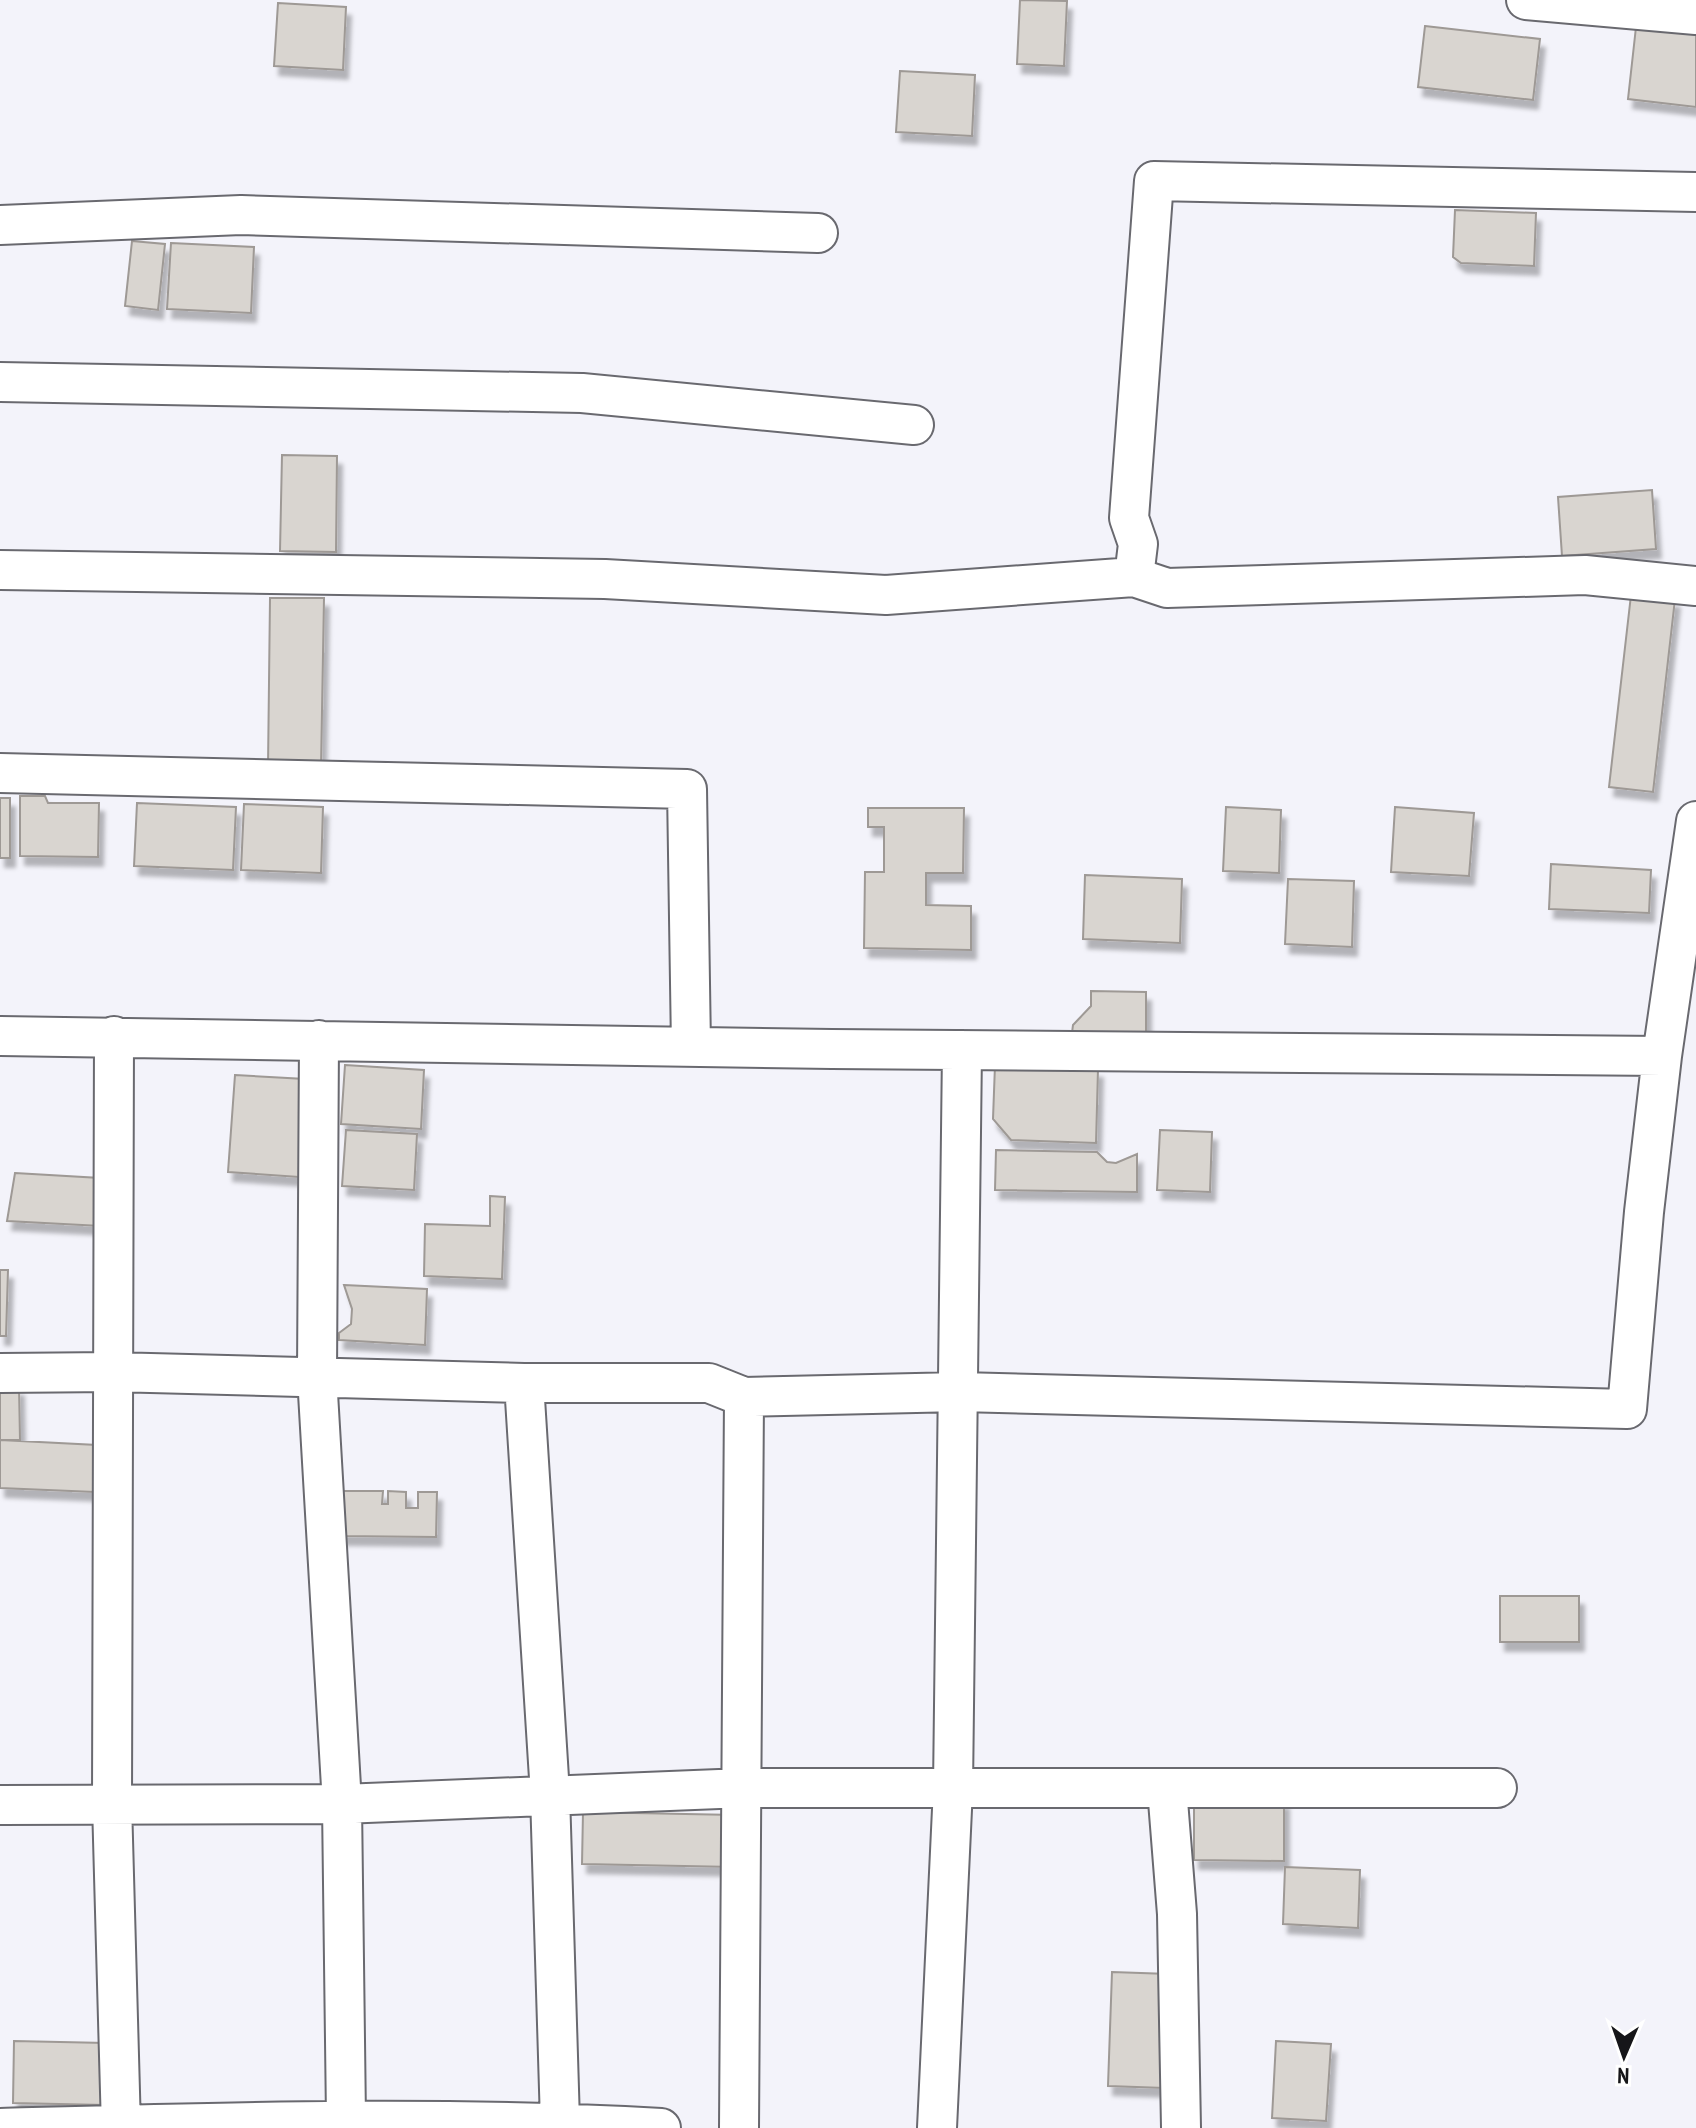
<svg xmlns="http://www.w3.org/2000/svg" width="1696" height="2128" font-family="'PT Sans Narrow',sans-serif">
  <defs>
    <filter id="shadow"><feDropShadow dx="5" dy="9" stdDeviation="2" flood-color="#0004"/></filter>
  </defs>
  <rect width="100%" height="100%" fill="#f3f3fa"/>
  <!-- building -->
  <path fill="#d9d5d0" stroke="#9e9995" stroke-width="2" filter="url(#shadow)" d="M1020,0L1067,1L1064,66L1017,64Z
    M278,3L346,7L343,70L274,66Z
    M1425,26L1540,39L1533,100L1418,87Z
    M1636,27L1696,34V107L1628,99Z
    M900,71L975,75L972,136L896,132Z
    M1455,210L1536,213L1534,266L1461,263L1453,257Z
    M132,241L165,244L158,310L125,306Z
    M171,243L254,247L251,313L167,309Z
    M282,455L337,456L336,552L280,551Z
    M1652,490L1656,549L1562,556L1558,497Z
    M1631,595L1675,599L1653,792L1609,787Z
    M270,598H324L321,767H268Z
    M20,796H45L48,803H99L98,857L20,856Z
    M0,798H10V858H0Z
    M137,803L236,807L233,870L134,866Z
    M244,804L323,807L321,873L241,870Z
    M1226,807L1281,810L1279,873L1223,871Z
    M1395,807L1474,813L1469,876L1391,872Z
    M868,808H964L963,873H926V905L971,906V950L864,948L865,872H884V827H868Z
    M1551,864L1651,870L1649,913L1549,909Z
    M1085,875L1182,879L1180,943L1083,939Z
    M1288,879L1354,881L1352,947L1285,944Z
    M1091,991L1146,992V1035L1072,1033L1073,1025L1091,1006Z
    M345,1065L424,1070L421,1129L341,1124Z
    M995,1065L1098,1069L1096,1143L1011,1140L993,1119Z
    M235,1075L305,1079L299,1177L228,1172Z
    M346,1130L417,1134L414,1190L342,1186Z
    M1160,1130L1212,1132L1210,1192L1157,1190Z
    M996,1150L1097,1152L1107,1162L1116,1163L1137,1154V1192L995,1190Z
    M15,1173L100,1178L101,1226L7,1221Z
    M490,1196L505,1197L502,1279L424,1276L425,1224L490,1226Z
    M0,1270H8L6,1336H0Z
    M344,1285L427,1289L425,1345L339,1340V1333L351,1324L352,1309Z
    M0,1387H19L20,1440H0Z
    M0,1440L97,1445L95,1492L0,1488Z
    M341,1491H383L382,1504H388V1491L406,1492V1508H418V1492H437L436,1537L340,1536Z
    M1500,1596H1579V1642H1500Z
    M1194,1799L1284,1800V1861L1194,1860Z
    M583,1812L736,1815L735,1867L582,1864Z
    M1285,1867L1360,1870L1358,1928L1283,1924Z
    M1112,1972L1169,1974L1165,2088L1108,2086Z
    M14,2041L106,2043L105,2105L13,2103Z
    M1276,2041L1331,2044L1326,2121L1272,2118Z"/>
  <g fill="none" stroke-linecap="round" stroke-linejoin="round">
    <!-- street casing -->
    <g stroke="#69696f" stroke-width="42">
      <path id="street" d="M1526,0L1696,15
        M0,225L241,215L818,233
        M0,382L582,393L914,425
        M0,570L605,579L886,595L1134,577L1167,588L1585,575L1696,586
        M1134,577L1138,544L1129,518L1154,181L1696,192
        M0,773L687,789L691,1047
        M0,1036L832,1049L1662,1056L1696,821
        M114,1036L112,1803L121,2128
        M319,1040L317,1376L342,1804L346,2119
        M0,1373L112,1372L524,1383H709L744,1397L960,1392L1627,1409L1644,1212L1662,1056
        M524,1383L550,1794L560,2122
        M1167,1788L1177,1914L1181,2128
        M0,1805L342,1804L744,1788H1497
        M0,2128C221,2122 440,2115 661,2128
        M739,2128L744,1397
        M937,2128L953,1788L962,1050"/>
    </g>
    <!-- street -->
    <use href="#street" stroke="#fff" stroke-width="38"/>
  </g>
  <!-- north arrow -->
  <g transform="translate(1624 2056) rotate(182)" stroke="#ffffff" stroke-width="6" paint-order="stroke">
  <path d="M0-6L14 30L0 20L-14 30Z" fill="#161619"/>
  <text y="-12" font-size="22" font-weight="bold" text-anchor="middle" fill="#161619">N</text>
  </g>
</svg>
